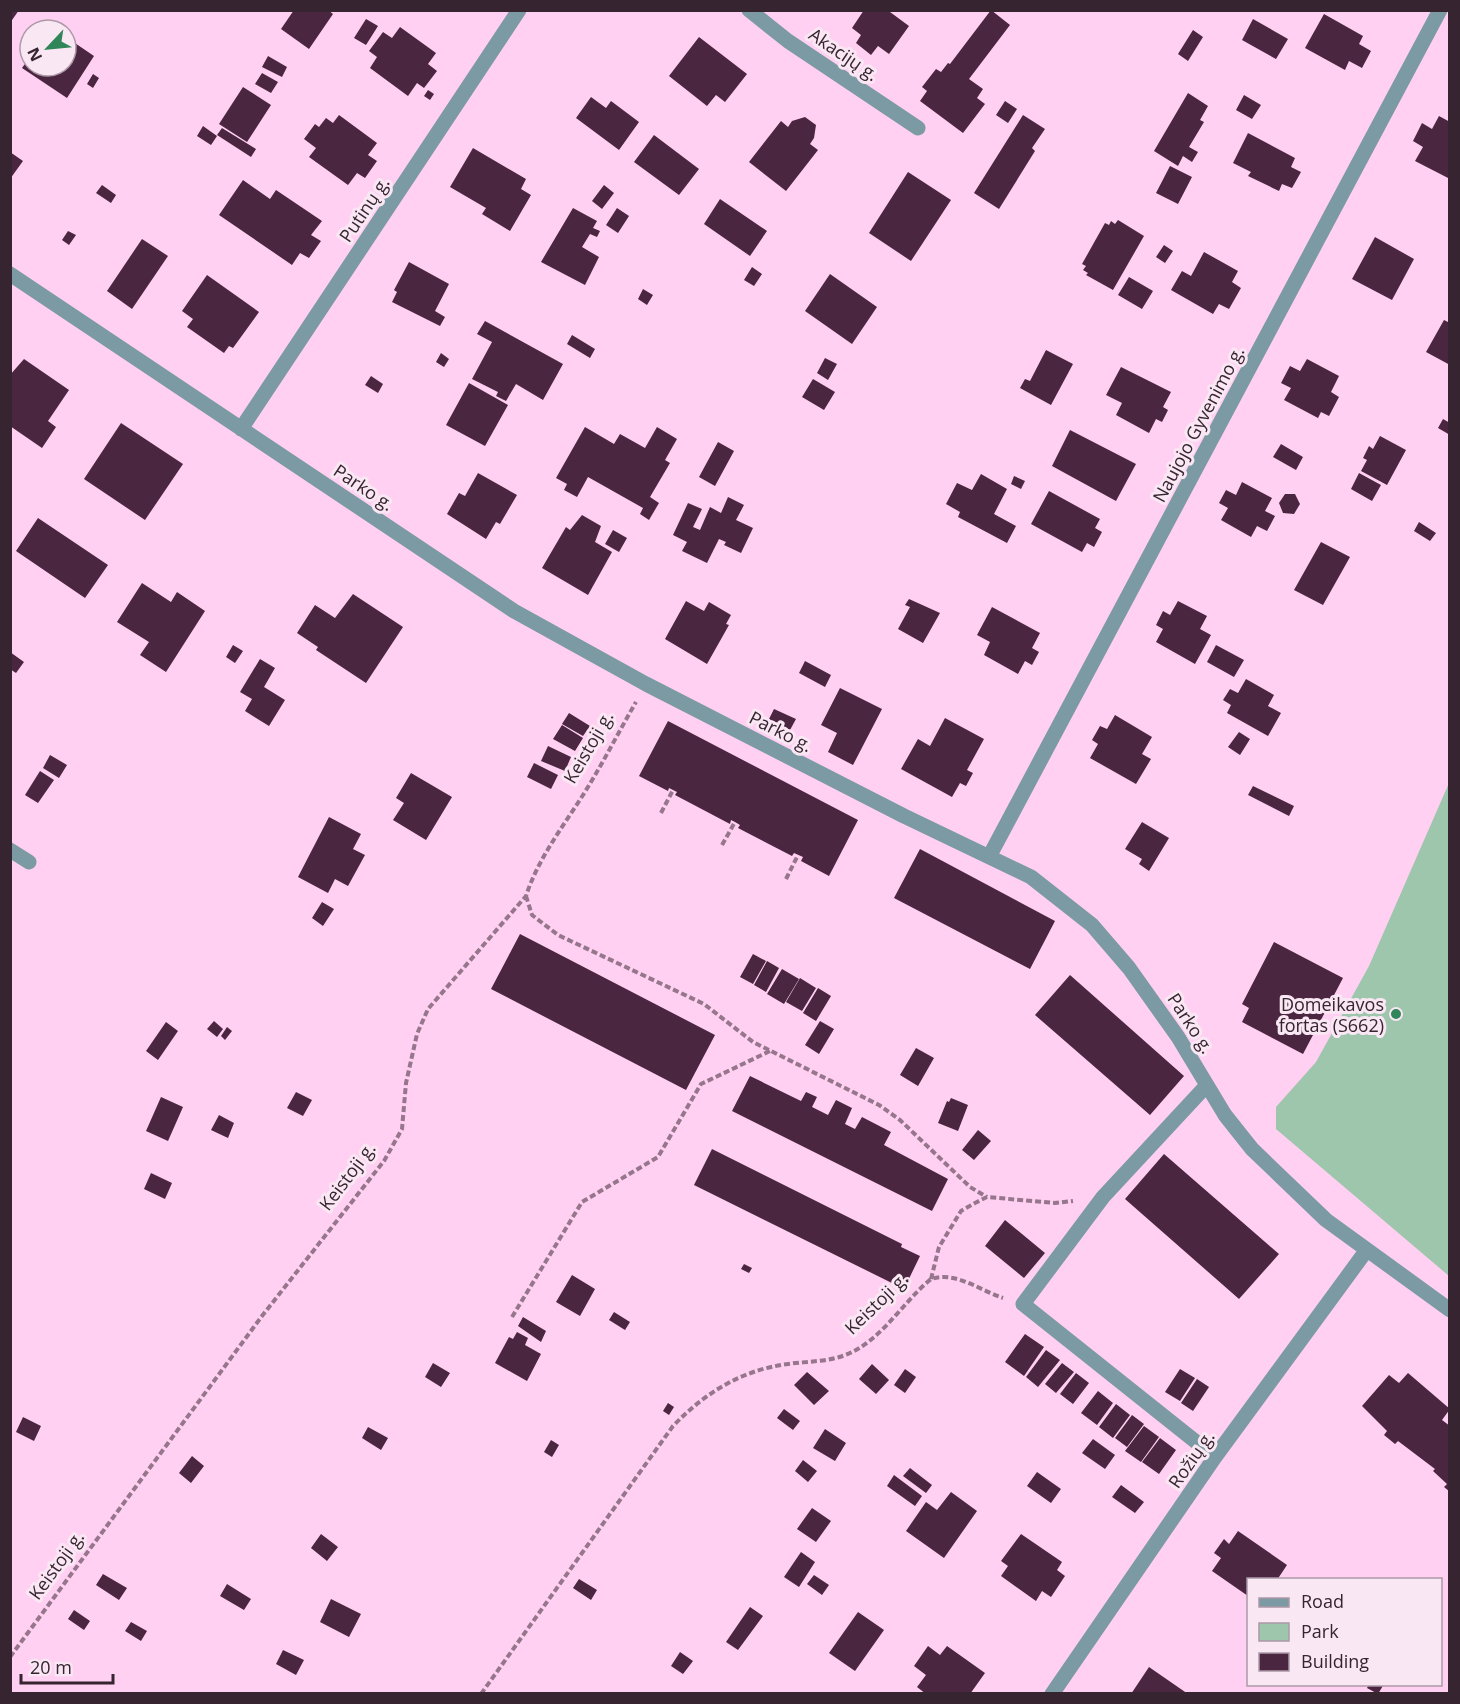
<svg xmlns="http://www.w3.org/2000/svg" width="1460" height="1704" font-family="'Open Sans',sans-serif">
  <rect width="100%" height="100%" fill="#ffd0f1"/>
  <!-- green -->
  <path fill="#9dc6ac" d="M1449,783V1276L1276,1129V1107L1316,1062L1369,966Z"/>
  <!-- building -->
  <path fill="#4a2641" d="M10,10H19L10,23Z
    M294,10H328L333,14L309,49L281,29Z
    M864,10H892L890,12L909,26L889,54L878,46L871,55L856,43L861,35L852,28Z
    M991,10L1010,25L969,79L983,89L977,98L985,104L963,133L920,101L927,91L922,87L936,69L941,72L948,63L950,64Z
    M1324,14L1363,36L1359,44L1371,51L1362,68L1349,61L1345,70L1305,48Z
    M366,19L378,26L366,45L354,38Z
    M1253,19L1288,39L1276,59L1242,40Z
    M400,27L436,53L428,64L437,71L424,88L417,83L408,96L370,68L377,57L369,51L383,32L392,38Z
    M1193,30L1203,37L1188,61L1178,54Z
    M66,37L94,56L67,98L22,68L27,61L23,59L28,51L30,66H66Z
    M699,37L747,74L725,102L716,95L707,106L669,76Z
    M268,56L287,67L282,77L262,67Z
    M262,73L278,82L271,93L255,84Z
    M93,74L99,78L93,88L87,84Z
    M243,87L271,105L247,142L219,124Z
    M428,90L434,94L430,100L424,96Z
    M1188,93L1208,106L1200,120L1204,122L1189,147L1198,152L1192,162L1183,156L1178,166L1154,151Z
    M1244,95L1261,105L1252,119L1236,110Z
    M591,97L606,108L611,101L639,122L619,150L576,118Z
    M1005,101L1017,109L1008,123L996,115Z
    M339,115L377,143L368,155L377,161L365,178L357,173L348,185L309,157L316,148L304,139L315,124L319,127L326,118L333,123Z
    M1023,115L1045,129L1032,148L1035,151L999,209L974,193Z
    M1439,116L1450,122V179L1415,161L1423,147L1413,141L1422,123L1432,129Z
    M805,117L816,125L814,138L810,144L818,150L786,191L749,162L781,121L788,127L792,121Z
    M203,126L217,136L211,145L197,136Z
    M222,128L256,149L251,157L217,135Z
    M1248,133L1295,158L1291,167L1301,172L1292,188L1282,184L1279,191L1248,176L1251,172L1233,163Z
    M654,135L699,169L679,195L634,162Z
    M473,148L526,179L521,189L531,195L510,231L482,214L486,208L450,187Z
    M10,152L23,161L10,179Z
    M1170,166L1192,177L1178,204L1156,193Z
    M908,172L951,200L911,261L869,233Z
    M243,180L270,199L276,190L322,221L311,235L321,241L309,258L300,253L292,265L219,215Z
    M102,185L116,195L111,203L96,193Z
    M604,185L614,193L602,209L592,201Z
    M720,199L767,231L750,256L704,224Z
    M573,208L597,221L593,228L600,231L597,237L590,234L582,247L599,257L585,285L541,262Z
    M617,208L629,216L618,233L606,225Z
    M1118,220L1144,236L1113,290L1086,275L1088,273L1083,270L1086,266L1082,264L1105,223L1109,225L1111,221L1115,224Z
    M68,231L76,235L69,245L62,240Z
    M1375,237L1414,259L1392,300L1352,279Z
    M142,239L168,256L132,309L107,291Z
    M1164,245L1173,251L1165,263L1156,257Z
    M1204,252L1238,271L1232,282L1241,288L1229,309L1219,304L1213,314L1171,290L1182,271L1191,276Z
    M409,262L449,284L435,311L445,317L440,326L392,302L397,292L394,290Z
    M752,267L762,274L754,286L744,280Z
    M830,274L877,307L852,344L805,311Z
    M207,275L259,312L233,348L229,346L224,353L187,327L193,319L182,311Z
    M1129,277L1153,291L1142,309L1118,295Z
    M643,289L653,295L647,305L638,299Z
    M1444,320L1450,323V365L1426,352Z
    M485,321L563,364L543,400L516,384L506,401L496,396L498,392L472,379L492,342L477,334Z
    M572,335L595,349L590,358L567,344Z
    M1046,350L1073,364L1051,405L1020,388L1025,379L1030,381Z
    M441,353L449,359L444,367L436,362Z
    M825,358L837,364L828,380L817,373Z
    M24,359L69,390L48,421L56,427L42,448L10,426V375Z
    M1307,359L1339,376L1331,392L1339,397L1329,416L1321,412L1318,418L1284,400L1291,388L1281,383L1290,366L1300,371Z
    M1121,367L1171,392L1163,407L1168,410L1162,422L1156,419L1149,433L1116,415L1122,403L1106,395Z
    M371,376L383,384L378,393L365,385Z
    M813,379L835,392L824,410L802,397Z
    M469,383L508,405L485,446L446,425Z
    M1443,419L1450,423V435L1438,428Z
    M121,423L183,464L145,520L84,479Z
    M585,427L614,444L620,434L645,448L657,427L677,439L665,460L670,463L650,497L659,503L649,520L640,514L643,508L588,477L577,497L564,490L567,484L556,478Z
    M1070,430L1136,464L1116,501L1052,466Z
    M1380,436L1406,450L1387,485L1361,471L1367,460L1363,458L1369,446L1373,449Z
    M718,442L734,451L715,486L699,477Z
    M1281,444L1303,457L1296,470L1273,457Z
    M478,473L517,495L500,524L496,522L486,539L447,514L459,493L465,496Z
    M1359,473L1381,485L1372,501L1351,489Z
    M981,474L1007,489L994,514L1016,526L1007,543L958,517L960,512L946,504L957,483L972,490Z
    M1014,476L1025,481L1021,489L1011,484Z
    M1242,482L1272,498L1265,511L1275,516L1267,531L1257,526L1251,537L1221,520L1228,508L1219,503L1226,490L1236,495Z
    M1049,491L1100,519L1095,528L1102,532L1094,547L1087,543L1082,552L1031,524Z
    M1285,494H1295L1300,504L1294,514L1283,513L1279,503Z
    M728,497L744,505L736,520L753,528L741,553L724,545L726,542L719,539L707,563L682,551L687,542L673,535L688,503L702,509L693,527L700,530L710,507L721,513Z
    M582,515L601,526L595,542L612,552L588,595L542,568L566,527L570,530Z
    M38,518L108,565L85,598L16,551Z
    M1419,522L1436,533L1430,541L1414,531Z
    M613,530L627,538L619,552L605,544Z
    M1321,542L1350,557L1323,605L1294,590Z
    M142,583L171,602L177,592L205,611L166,672L140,655L149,642L117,622Z
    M353,594L403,627L366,683L316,650L318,647L297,633L315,605L335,618Z
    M909,599L940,613L923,643L898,629L910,607L905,605Z
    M686,601L704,611L709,602L731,615L726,624L729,625L707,664L665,639Z
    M1178,601L1207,616L1200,629L1211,635L1195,664L1156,642L1163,629L1156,625L1163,611L1170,615Z
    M992,607L1040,633L1032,648L1039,652L1032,665L1025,661L1018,674L984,655L990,642L977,635Z
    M233,645L243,651L235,663L226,657Z
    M1216,645L1244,660L1234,677L1207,662Z
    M10,652L24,662L16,673L10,669Z
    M260,659L275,668L264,687L285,700L269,726L245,711L252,699L240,692Z
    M805,661L831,675L825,687L799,673Z
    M1246,679L1274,695L1268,706L1281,713L1268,736L1227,713L1231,705L1223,700L1230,689L1238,693Z
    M840,688L882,709L853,765L828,752L837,733L821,725Z
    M774,709L796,719L790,730L769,719Z
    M569,713L590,726L583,736L562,724Z
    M1115,715L1152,737L1142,754L1151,759L1136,784L1090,758L1098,744L1092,740L1100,726L1107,729Z
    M945,718L984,739L967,770L973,773L966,786L960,783L952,797L901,769L918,739L930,746Z
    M668,721L858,820L829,876L801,861L803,857L794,853L792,856L738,828L740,825L735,822L731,820L730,824L675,795L677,792L669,788L668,791L639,776Z
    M562,725L583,738L575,751L553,739Z
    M1239,732L1250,739L1240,755L1228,747Z
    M548,746L571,757L565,771L541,761Z
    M50,755L67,765L59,778L43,768Z
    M534,763L558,775L551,789L527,777Z
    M40,771L54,780L38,803L25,795Z
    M411,773L452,797L426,840L393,820L404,803L396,798Z
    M1253,786L1294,806L1289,816L1248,795Z
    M329,817L361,834L353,849L365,855L348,886L335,879L328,893L298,877Z
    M1142,822L1169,838L1149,871L1139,864L1142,859L1125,849Z
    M920,849L1055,921L1030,969L894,898Z
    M322,902L334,909L323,926L312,918Z
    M520,934L715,1035L686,1090L491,989Z
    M1274,942L1343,978L1303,1054L1242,1022L1249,1008L1242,1004Z
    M753,954L766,961L753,984L740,977Z
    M767,961L779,968L766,992L754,985Z
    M782,969L799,979L784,1004L767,994Z
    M1070,975L1184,1076L1150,1115L1035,1015Z
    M800,978L816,988L802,1011L786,1002Z
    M818,988L831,996L816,1021L803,1013Z
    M214,1021L223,1029L217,1037L207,1029Z
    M820,1021L834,1029L819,1054L805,1045Z
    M166,1022L178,1031L158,1060L146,1051Z
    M227,1027L232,1031L225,1040L221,1036Z
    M916,1048L934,1058L918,1086L900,1075Z
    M750,1076L801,1101L806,1092L817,1097L812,1107L828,1115L836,1100L852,1108L845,1124L855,1129L862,1117L891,1132L884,1145L948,1179L932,1211L732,1111Z
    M296,1092L312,1100L303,1116L287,1108Z
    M161,1097L183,1107L168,1141L146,1131Z
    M951,1098L968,1105L958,1131L938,1123L947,1101L949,1102Z
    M219,1115L234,1123L228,1138L211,1130Z
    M978,1130L991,1141L974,1160L962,1150Z
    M712,1149L902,1244L901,1247L920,1256L904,1289L694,1185Z
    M1164,1154L1279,1254L1239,1299L1125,1199Z
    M151,1173L172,1183L165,1199L144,1189Z
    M1005,1220L1045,1253L1024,1278L985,1246Z
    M744,1264L752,1268L749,1273L741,1269Z
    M572,1275L595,1289L580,1316L556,1302Z
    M614,1312L630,1322L625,1330L609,1320Z
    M523,1317L546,1331L541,1342L518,1326Z
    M517,1332L528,1338L525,1345L541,1354L527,1381L495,1363L509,1337L513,1339Z
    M1025,1334L1044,1347L1024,1376L1005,1362Z
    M1046,1350L1060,1360L1038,1387L1026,1377Z
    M433,1363L450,1373L441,1387L425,1377Z
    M1062,1363L1074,1372L1056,1393L1045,1384Z
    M872,1364L889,1380L876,1394L859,1379Z
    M905,1369L916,1377L905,1393L894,1385Z
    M1180,1369L1195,1378L1180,1401L1165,1392Z
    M807,1372L829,1391L814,1405L794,1385Z
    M1076,1373L1089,1383L1073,1404L1060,1394Z
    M1408,1373L1450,1409L1442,1420L1450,1426V1492L1444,1487L1447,1484L1433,1471L1435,1469L1398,1441L1395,1444L1384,1435L1387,1431L1362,1406L1389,1375L1399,1383Z
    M1197,1379L1209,1387L1193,1411L1181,1403Z
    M1098,1391L1113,1403L1097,1425L1081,1413Z
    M668,1403L674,1407L669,1415L663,1411Z
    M1116,1404L1130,1415L1113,1438L1099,1427Z
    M784,1409L800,1421L793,1430L777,1418Z
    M1132,1415L1144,1424L1127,1447L1115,1438Z
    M23,1417L41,1426L34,1441L16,1432Z
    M1144,1426L1159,1437L1141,1462L1125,1451Z
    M368,1427L388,1438L381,1450L362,1438Z
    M825,1429L846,1443L835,1461L813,1448Z
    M1160,1438L1176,1450L1159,1474L1142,1462Z
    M1093,1439L1115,1455L1105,1469L1082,1453Z
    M551,1440L559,1445L552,1457L544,1452Z
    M192,1456L204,1466L191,1483L179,1473Z
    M803,1460L817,1471L808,1482L795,1471Z
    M910,1468L932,1485L926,1493L903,1476Z
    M1037,1472L1061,1489L1051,1503L1027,1486Z
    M894,1475L922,1496L915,1506L887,1486Z
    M1121,1485L1144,1502L1135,1513L1112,1497Z
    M951,1492L977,1511L944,1558L906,1531L926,1502L937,1510Z
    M812,1508L831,1521L816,1542L797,1529Z
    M1238,1531L1287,1565L1277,1580H1248V1596L1212,1571L1221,1558L1214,1553L1224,1539L1229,1544Z
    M321,1534L338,1547L327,1561L311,1548Z
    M1021,1534L1062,1562L1057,1570L1065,1576L1051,1597L1042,1591L1036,1601L1001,1576L1008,1566L1001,1561Z
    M801,1552L815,1562L799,1587L784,1577Z
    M103,1574L127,1588L119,1600L96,1585Z
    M814,1575L829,1585L822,1595L807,1584Z
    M579,1579L597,1590L591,1600L573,1588Z
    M227,1584L251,1599L244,1610L220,1596Z
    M331,1599L361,1614L349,1637L320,1622Z
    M750,1607L763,1616L738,1650L726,1642Z
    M74,1610L90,1621L84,1630L68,1619Z
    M858,1612L884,1630L855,1671L829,1653Z
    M131,1622L147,1631L141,1641L125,1631Z
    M928,1646L940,1655L947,1646L985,1673L970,1694H926L917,1687L926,1675L914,1666Z
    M283,1650L304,1660L296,1675L276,1664Z
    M680,1652L693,1661L683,1674L671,1666Z
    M1149,1667L1188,1694H1131Z
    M1369,1684H1384L1378,1694L1367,1688Z"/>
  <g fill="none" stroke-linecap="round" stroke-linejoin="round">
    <!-- path -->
    <path stroke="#96768d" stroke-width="4" stroke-dasharray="6 3" stroke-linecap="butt" d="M661,813L673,790
      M722,845L735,822
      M786,879L798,855
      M526,896L532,915L558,935L704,1004L753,1042L879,1105L900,1120L970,1187L987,1197
      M931,1279L939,1247L961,1211L975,1203L987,1197L1055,1203L1073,1201
      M512,1317L582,1202L658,1157L701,1084L770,1051
      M10,1657L262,1316L384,1161L402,1129L406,1083L417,1034L428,1009L526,896C538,859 562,828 583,795C602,765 618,733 636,702
      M481,1694L673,1426C705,1393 741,1370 788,1364C809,1361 831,1362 850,1353C883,1338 904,1301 931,1279C956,1271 979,1290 1003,1298"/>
    <!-- street -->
    <path stroke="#7b9aa3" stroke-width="15" d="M749,10L788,41L918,128
      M10,274L514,611L646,684L904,816L1031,877L1092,925L1129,968L1178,1037L1225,1115L1252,1149L1326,1220L1450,1310
      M241,429L519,10
      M10,850L29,862
      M990,855L1440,10
      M1207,1085L1103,1197L1023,1304L1215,1457
      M1052,1694L1215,1457L1366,1251"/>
  </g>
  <!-- markers -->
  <circle fill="#308559" stroke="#fae7f4" stroke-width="2" cx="1396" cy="1014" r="6"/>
  <g text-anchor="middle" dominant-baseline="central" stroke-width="6" stroke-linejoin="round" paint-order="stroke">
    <!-- street labels -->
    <g font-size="18" fill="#362431" stroke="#fae7f4">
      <text transform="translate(844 54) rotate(34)">Akacijų g.</text>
      <text transform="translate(364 209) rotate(-56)">Putinų g.</text>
      <text transform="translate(1198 424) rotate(-62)">Naujojo Gyvenimo g.</text>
      <text transform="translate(364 487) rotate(34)">Parko g.</text>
      <text transform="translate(781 731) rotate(27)">Parko g.</text>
      <text transform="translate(588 747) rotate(-60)">Keistoji g.</text>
      <text transform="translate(1191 1023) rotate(57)">Parko g.</text>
      <text transform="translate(347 1176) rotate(-53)">Keistoji g.</text>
      <text transform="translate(876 1303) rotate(-44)">Keistoji g.</text>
      <text transform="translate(1191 1459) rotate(-55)">Rožių g.</text>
      <text transform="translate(56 1565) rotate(-54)">Keistoji g.</text>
    </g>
    <!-- poi labels -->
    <g font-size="18" fill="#362431" stroke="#fae7f4" text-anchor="end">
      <text x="1384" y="1004">Domeikavos<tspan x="1384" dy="21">fortas (S662)</tspan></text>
    </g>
  </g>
  <!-- border -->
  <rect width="1460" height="1704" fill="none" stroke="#362431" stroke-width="24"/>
  <!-- legend -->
  <rect x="1247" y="1578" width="195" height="108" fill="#fae7f4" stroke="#ac99a6" stroke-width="1.5"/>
  <rect x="1259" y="1598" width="30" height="9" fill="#7b9aa3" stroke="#ac99a6" stroke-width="1.5"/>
  <text x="1301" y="1608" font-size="18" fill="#362431">Road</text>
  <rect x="1259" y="1623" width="30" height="18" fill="#9dc6ac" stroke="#ac99a6" stroke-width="1.5"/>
  <text x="1301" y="1638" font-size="18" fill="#362431">Park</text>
  <rect x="1259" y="1653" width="30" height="18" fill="#4a2641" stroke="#ac99a6" stroke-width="1.5"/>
  <text x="1301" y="1668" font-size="18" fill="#362431">Building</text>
  <!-- north arrow -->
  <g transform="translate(48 48) rotate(244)"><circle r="28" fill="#fae7f4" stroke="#ac99a6" stroke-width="1.5"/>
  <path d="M0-4.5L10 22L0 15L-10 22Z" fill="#308559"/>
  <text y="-9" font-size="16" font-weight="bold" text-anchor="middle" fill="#362431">N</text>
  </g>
  <!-- scale -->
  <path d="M21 1674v9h92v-9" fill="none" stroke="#362431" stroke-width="3"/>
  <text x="30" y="1674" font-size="18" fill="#362431" stroke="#fae7f4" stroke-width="4.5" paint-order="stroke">20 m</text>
</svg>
